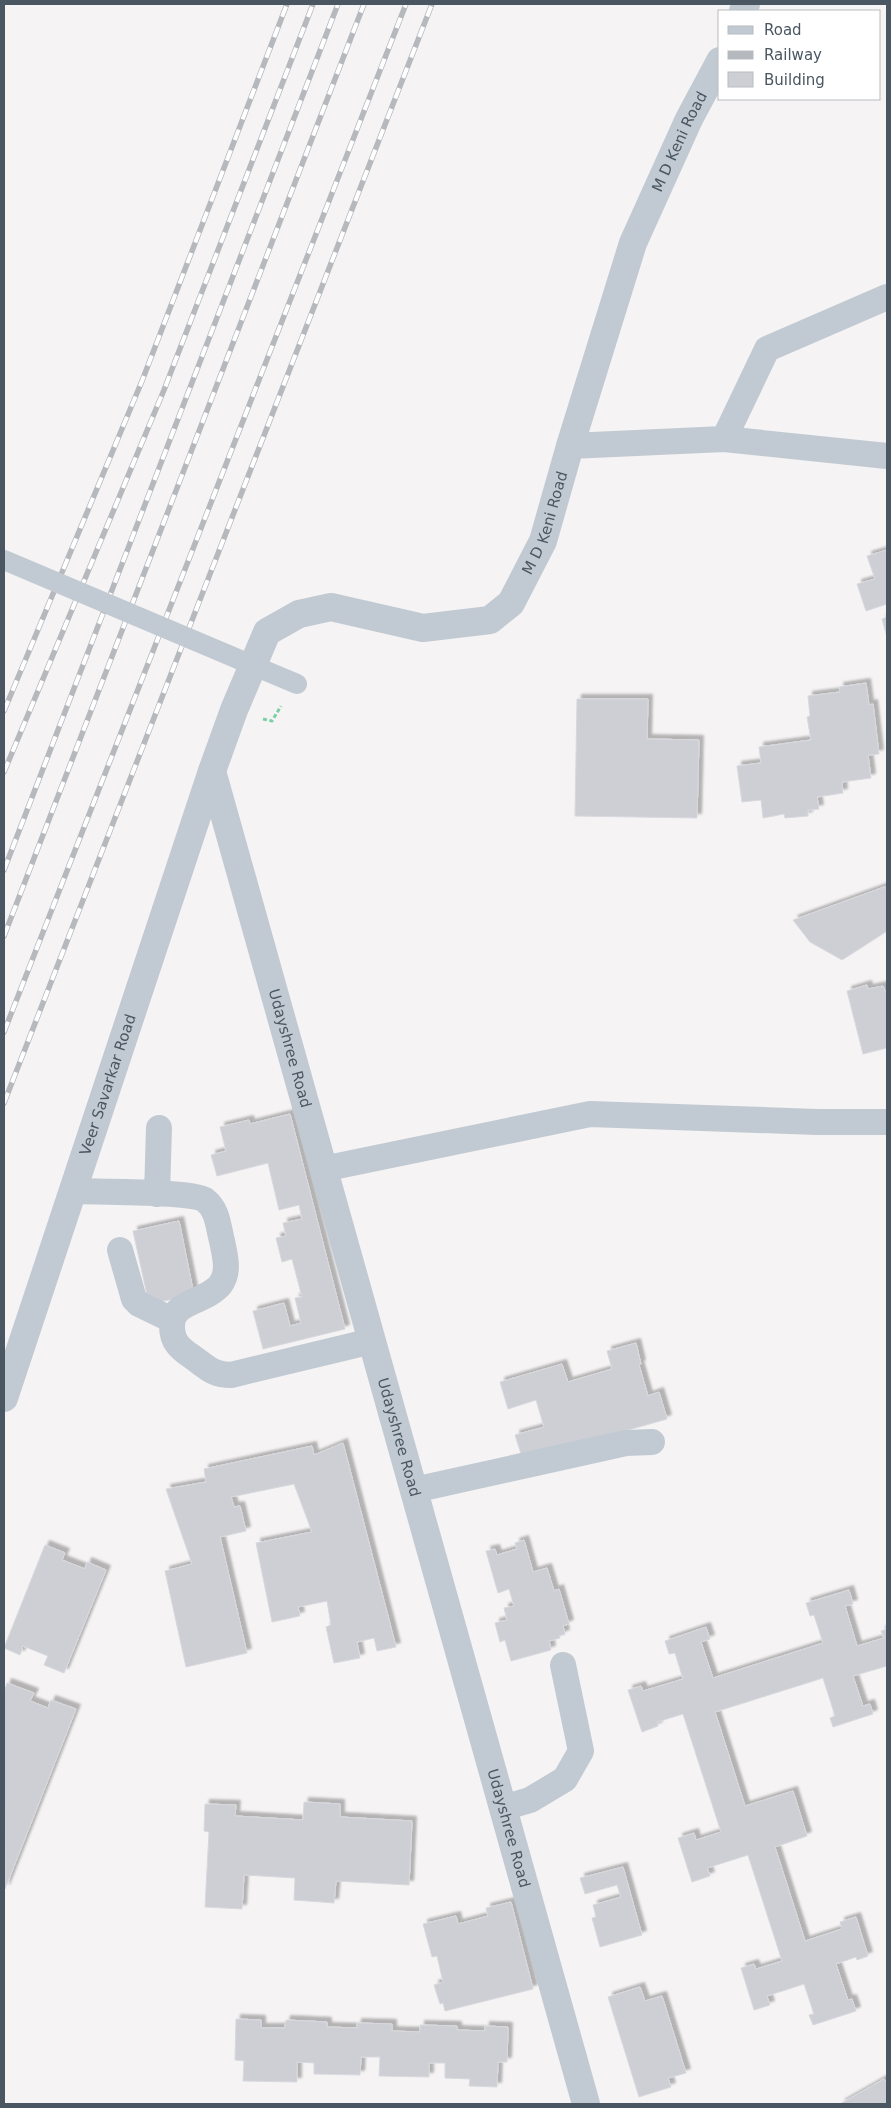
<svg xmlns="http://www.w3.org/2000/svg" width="891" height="2108" font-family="'DejaVu Sans',sans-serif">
  <defs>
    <filter id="shadow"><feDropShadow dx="4.5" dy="-4.5" stdDeviation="1" flood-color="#0004"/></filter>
  </defs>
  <rect width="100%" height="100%" fill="#f5f3f3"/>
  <!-- building -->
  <path fill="#cdcfd5" stroke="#d7d9de" filter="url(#shadow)" d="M887,550V604L866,611L857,584L875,579L867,556Z
    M887,617V637L882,619Z
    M866,683L869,705L873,704L879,754L868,755L871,778L842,782L843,793L817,797L819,809L808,810V816L785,818L784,814L763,818L761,800L742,802L737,766L761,763L759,747L811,740L807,717L810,716L808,696L840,692L839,687Z
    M577,699H648L647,739L699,740L697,818L575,816Z
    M887,886V931L842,960L810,942L793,920Z
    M867,985L868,989L883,986L885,991H887V1048L863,1054L847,991Z
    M290,1114L345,1329L263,1349L253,1311L284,1303L290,1326L301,1323L295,1298L302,1297L292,1259L282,1262L276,1238L286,1236L283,1223L302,1219L299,1205L279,1210L268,1163L217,1176L211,1155L226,1151L220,1127L249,1120L250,1124Z
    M179,1221L194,1295L149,1304L133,1231Z
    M636,1343L641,1364L639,1365L648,1396L659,1392L667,1419L523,1460L515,1435L544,1427L536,1400L508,1409L500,1382L562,1364L568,1382L612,1369L607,1351Z
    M343,1443L396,1647L377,1651L374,1638L357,1642L360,1658L334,1663L326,1627L331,1625L327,1601L298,1607L300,1616L272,1622L256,1543L312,1532L294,1484L231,1497L234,1507L240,1506L246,1531L220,1537L247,1653L186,1667L165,1571L192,1564L166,1489L206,1482L204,1469L312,1446L314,1455Z
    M524,1540L533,1572L547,1568L554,1591L559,1589L569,1624L563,1626L565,1634L559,1636L560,1638L549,1641L551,1650L511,1661L505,1640L500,1642L495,1623L507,1620L504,1608L514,1606L509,1589L498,1593L486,1551L495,1549L497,1555L517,1549L515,1543Z
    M45,1545L65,1553L62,1560L85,1569L87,1562L106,1570L64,1673L44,1665L48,1656L23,1646L20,1655L4,1648Z
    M849,1590L853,1604L845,1606L857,1646L884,1638L881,1631L887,1629V1666L853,1676L863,1706L870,1704L873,1714L833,1727L830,1718L835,1716L823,1678L715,1712L745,1806L793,1791L807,1836L775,1847L805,1941L842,1929L840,1922L856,1917L868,1956L857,1960L856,1957L836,1964L848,2000L852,1999L856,2011L813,2025L809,2015L814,2014L804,1984L767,1996L770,2005L754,2010L741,1968L754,1964L756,1969L782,1961L748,1855L707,1868L710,1876L692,1882L678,1838L694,1833L696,1840L721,1832L683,1714L657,1722L658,1726L642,1732L628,1690L641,1686L643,1691L683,1679L675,1653L669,1654L665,1641L706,1627L710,1639L701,1642L713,1678L823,1643L814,1615L810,1616L806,1603Z
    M7,1683L34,1693L30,1701L48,1708L51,1700L76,1709L5,1889L4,1692Z
    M304,1802L340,1804V1817L412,1821L409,1885L336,1881L334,1903L294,1900L295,1878L244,1875L242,1909L205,1907L209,1832L204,1831L205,1804L236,1805L235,1816L303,1820Z
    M623,1867L642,1935L600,1947L592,1918L596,1917L593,1905L621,1897L617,1885L585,1894L580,1878Z
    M511,1902L533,1989L445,2011L443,2003L440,2004L434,1985L443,1982L437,1956L432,1957L423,1924L456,1916L458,1924L488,1916L486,1908Z
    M640,1987L645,2001L662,1996L686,2073L668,2078L671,2087L639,2097L608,1997Z
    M236,2019L261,2020V2028H285L286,2020L327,2022V2027L357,2028V2023L392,2024V2031L420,2032V2025L457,2026V2030L485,2031V2026L508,2027L507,2062H498L497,2087L469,2086L470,2079L445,2078V2063H429V2077L379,2076L380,2057H361L360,2075L314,2074V2063L297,2062V2082L243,2081L244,2061L235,2060Z
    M884,2079L887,2083V2104H840Z"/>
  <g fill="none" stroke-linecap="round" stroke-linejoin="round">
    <!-- path -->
    <path stroke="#7ad0a6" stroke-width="3" stroke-dasharray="4 2.5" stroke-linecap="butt" d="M263,719L272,721L281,706"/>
    <!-- minor -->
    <path stroke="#c1cad2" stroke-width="26" d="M724,439L767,349L887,297
      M570,446L724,439L887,456
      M323,1169L590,1114L817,1122H887
      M73,1191C95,1192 191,1191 205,1200C218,1210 218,1226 222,1241C225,1256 230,1272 220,1285C205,1303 171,1301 172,1326C172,1341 179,1348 191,1356C207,1367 212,1375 231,1375L372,1341
      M157,1194L159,1128
      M120,1250L134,1299L139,1304L172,1320
      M414,1490L626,1443L652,1442
      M503,1808L530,1800L565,1779L581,1751L563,1665"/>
    <!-- tertiary -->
    <g stroke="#c1cad2" stroke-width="28">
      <path d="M743,11L746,4"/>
      <path id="s1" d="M212,771L586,2104"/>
      <path id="s2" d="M4,1398L212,771L234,710L267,632L299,614L331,607L423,628L490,620L511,603L543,541L570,446L633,243L689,119L720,61"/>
    </g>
    <!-- rail casing -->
    <g stroke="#b5b8bd" stroke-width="5.5">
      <path id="rail" d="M4,711L142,381L287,4
        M4,772L164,390L313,4
        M4,870L338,4
        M4,936L364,4
        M4,1032L406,4
        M4,1103L432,4"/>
    </g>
    <!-- rail -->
    <use href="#rail" stroke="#fff" stroke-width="4" stroke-dasharray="11" stroke-linecap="butt"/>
    <!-- pedestrian-bridge -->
    <path stroke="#c1cad2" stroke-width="20" d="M4,560L297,684"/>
  </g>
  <g text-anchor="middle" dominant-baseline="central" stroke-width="4" stroke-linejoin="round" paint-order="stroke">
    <!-- street labels -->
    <g font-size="15" fill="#4a5661" stroke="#fff">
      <text stroke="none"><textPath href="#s2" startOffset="1561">M D Keni Road</textPath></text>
      <text stroke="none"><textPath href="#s2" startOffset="1156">M D Keni Road</textPath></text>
      <text stroke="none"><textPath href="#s1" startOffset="288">Udayshree Road</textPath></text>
      <text stroke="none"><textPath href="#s2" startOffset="330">Veer Savarkar Road</textPath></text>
      <text stroke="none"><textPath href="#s1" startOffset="692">Udayshree Road</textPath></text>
      <text stroke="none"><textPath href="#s1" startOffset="1098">Udayshree Road</textPath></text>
    </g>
  </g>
  <!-- border -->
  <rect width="891" height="2108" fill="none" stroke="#4a5661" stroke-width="10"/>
  <!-- legend -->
  <rect x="718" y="10" width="162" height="90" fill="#ffffff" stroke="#b7bbc0"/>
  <rect x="728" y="26" width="25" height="8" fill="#c1cad2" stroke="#b7bbc0"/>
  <text x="764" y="35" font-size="15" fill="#4a5661">Road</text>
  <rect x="728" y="51" width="25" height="8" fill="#b5b8bd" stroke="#b7bbc0"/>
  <text x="764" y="60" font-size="15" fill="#4a5661">Railway</text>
  <rect x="728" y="72" width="25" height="15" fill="#cdcfd5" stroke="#b7bbc0"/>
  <text x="764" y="85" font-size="15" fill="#4a5661">Building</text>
</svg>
